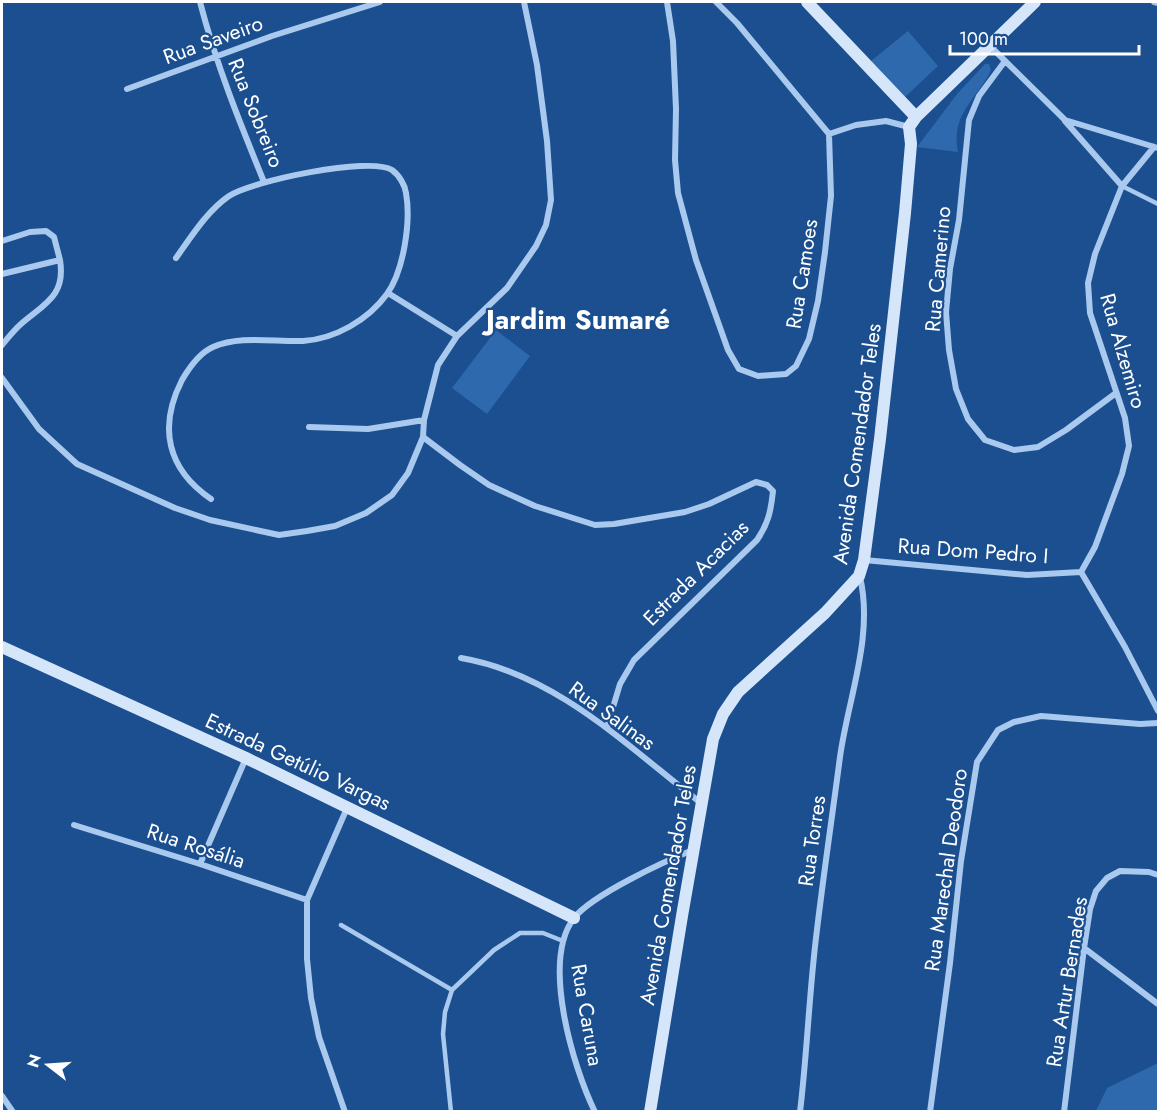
<svg xmlns="http://www.w3.org/2000/svg" width="1160" height="1113" font-family="Jost,sans-serif">
  <rect width="100%" height="100%" fill="#1b4f8f"/>
  <!-- green -->
  <path fill="#2e69ad" d="M908,31L938,66L905,97L898,92L871,61Z
    M985,64H989L991,70C982,91 959,109 957,133C956,139 957,146 958,152L917,147L957,94Z
    M496,330L530,356L487,414L452,388Z
    M1158,1063V1111H1096L1107,1088Z"/>
  <g fill="none" stroke-linecap="round" stroke-linejoin="round">
    <!-- service -->
    <path stroke="#a9c9ee" stroke-width="4.5" d="M1122,186L1158,204
      M341,925L452,990
      M451,1112L443,1034L445,1012L452,990L494,950L520,933H543L563,941"/>
    <!-- minor -->
    <path stroke="#a9c9ee" stroke-width="6" d="M200,2C216,64 240,123 264,182
      M667,2L673,41L676,109L675,160L678,193L696,260L728,350L739,369L758,376L786,374L796,366L809,339L818,301L825,252L831,196L829,134L737,23L716,2
      M1154,2L1158,3
      M990,46L1065,120L1158,148
      M1005,61L979,96L969,120L959,220L950,269L946,312L949,350L956,389L968,419L985,440L1014,450L1038,447L1066,430L1116,393
      M127,89L272,36L380,2
      M1065,121L1122,186
      M829,134L856,125L886,121L909,127
      M2,241L30,232L46,231L54,237L60,260
      M176,258C191,237 207,211 229,196C251,181 370,156 392,170C399,175 405,185 406,193C411,221 404,270 387,294C368,320 335,339 303,341C273,342 240,335 213,347C199,353 189,368 182,380C158,427 167,469 211,499
      M2,274L60,260C66,296 44,304 21,324C14,330 8,338 2,345
      M388,293L457,336
      M2,378L39,429L77,464L175,508L210,520L279,535L307,531L335,526L366,513L392,495L408,473L423,437L424,420L438,365L457,336L507,288L536,246L546,225L551,200L547,141L537,65L524,2
      M309,427L368,429L424,420
      M423,437L460,465L489,485L535,506L595,525L614,524L685,512L709,504L756,482L767,485L773,491C771,511 768,524 757,540L634,660L620,684L607,727
      M864,560L1027,575L1081,572
      M1081,572L1095,547L1122,474L1129,446L1125,418L1090,313L1088,283L1095,254L1122,186L1154,147
      M1081,572L1125,647L1158,711
      M461,658C556,674 628,747 701,803
      M74,825L200,864L307,900
      M200,864L246,758
      M1084,948L1158,1004
      M2,1096L13,1112
      M345,1112L319,1037L311,998L307,959V900L347,808
      M595,1112C573,1067 541,961 574,918C592,895 665,861 693,850
      M800,1112C807,1054 809,996 816,938C823,878 832,818 840,757C848,699 874,636 860,577
      M930,1112L950,963L961,861L977,762L998,730L1014,722L1041,716L1140,724L1158,723
      M1064,1112L1084,948L1090,909L1096,891L1107,878L1120,871L1149,872L1158,875"/>
    <!-- secondary -->
    <path stroke="#d6e6fa" stroke-width="12" d="M807,2L916,117
      M2,647L246,758L574,918
      M650,1112L682,916L713,739L723,714L738,692L825,613L859,576L864,560L880,439L905,213L911,144L909,127L916,117L1035,2"/>
  </g>
  <g text-anchor="middle" dominant-baseline="central" stroke-width="4.5" stroke-linejoin="round" paint-order="stroke">
    <!-- street labels -->
    <g font-size="21" fill="#fff" stroke="#1b4f8f">
      <text transform="translate(213 40) rotate(-20)">Rua Saveiro</text>
      <text transform="translate(256 113) rotate(68)">Rua Sobreiro</text>
      <text transform="translate(938 269) rotate(-85)">Rua Camerino</text>
      <text transform="translate(802 274) rotate(-81)">Rua Camoes</text>
      <text transform="translate(1123 351) rotate(74)">Rua Alzemiro</text>
      <text transform="translate(857 444) rotate(-82)">Avenida Comendador Teles</text>
      <text transform="translate(973 551) rotate(4)">Rua Dom Pedro I</text>
      <text transform="translate(696 573) rotate(-45)">Estrada Acacias</text>
      <text transform="translate(612 716) rotate(36)">Rua Salinas</text>
      <text transform="translate(298 762) rotate(25)">Estrada Getúlio Vargas</text>
      <text transform="translate(812 841) rotate(-82)">Rua Torres</text>
      <text transform="translate(196 846) rotate(18)">Rua Rosália</text>
      <text transform="translate(946 870) rotate(-82)">Rua Marechal Deodoro</text>
      <text transform="translate(668 885) rotate(-80)">Avenida Comendador Teles</text>
      <text transform="translate(1067 982) rotate(-81)">Rua Artur Bernades</text>
      <text transform="translate(587 1015) rotate(80)">Rua Caruna</text>
    </g>
    <!-- district labels -->
    <g font-size="27" font-weight="bold" fill="#fff" stroke="#1b4f8f">
      <text x="578" y="319">Jardim Sumaré</text>
    </g>
  </g>
  <!-- border -->
  <rect width="1160" height="1113" fill="none" stroke="#ffffff" stroke-width="6"/>
  <!-- north arrow -->
  <g transform="translate(48 1065) rotate(287)" stroke="#1b4f8f" stroke-width="4.5" paint-order="stroke">
  <path d="M0-4.5L10 22L0 15L-10 22Z" fill="#ffffff"/>
  <text y="-9" font-size="16" font-weight="bold" text-anchor="middle" fill="#ffffff">N</text>
  </g>
  <!-- scale -->
  <path d="M950 45v9h189v-9" fill="none" stroke="#ffffff" stroke-width="3"/>
  <text x="959" y="45" font-size="18" fill="#ffffff" stroke="#1b4f8f" stroke-width="4.5" paint-order="stroke">100 m</text>
</svg>
